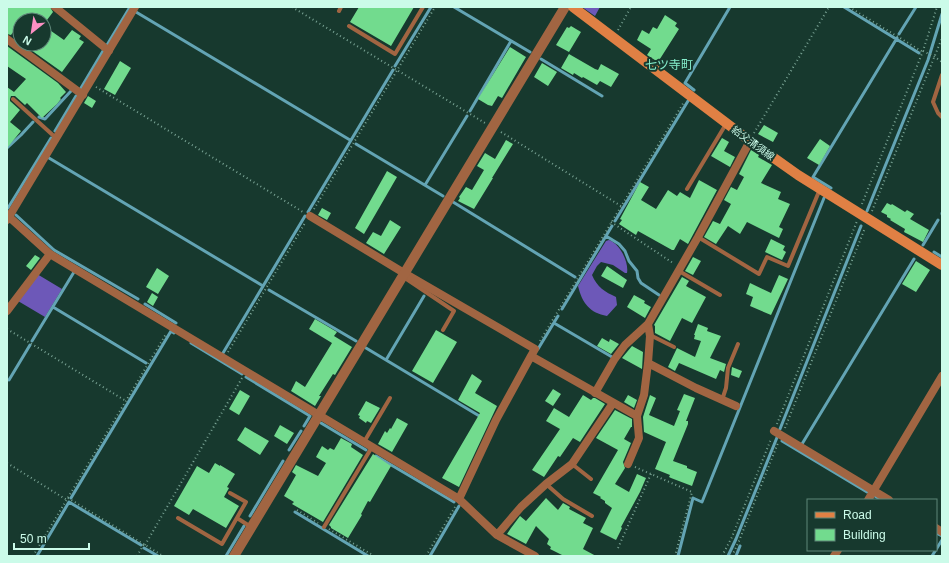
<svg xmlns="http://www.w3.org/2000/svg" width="949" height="563" font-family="Arial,'Noto Sans JP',sans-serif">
  <rect width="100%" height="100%" fill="#17392e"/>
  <!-- forest -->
  <path fill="#6d58b8" d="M582,7H600L595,16Z
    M609,240C620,244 629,262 627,273H625L613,265L601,262L597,266L592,275C597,287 605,292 616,297L617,305L607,316C590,313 582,303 578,286L606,241Z
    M37,274L62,289L45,317L18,301Z"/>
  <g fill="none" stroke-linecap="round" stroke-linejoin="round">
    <!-- stream -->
    <path stroke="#63a4b4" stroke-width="3" d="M454,7L530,52
      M844,7L919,53
      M136,12L350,140
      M899,34L916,7
      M107,45L130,7
      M541,59L602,96
      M395,66L431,7
      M81,88L103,51
      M694,90L685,83L730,7
      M470,111L511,41
      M39,117L45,119L71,91
      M55,131L76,96
      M356,144L443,196
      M7,148L21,135L33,122
      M49,158L263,286
      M425,185L467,116
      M831,188L813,177L897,38
      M453,202L575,277
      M8,208L51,138
      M867,211L928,60L942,14
      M308,212L393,70
      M942,214V213
      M16,215L54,250L138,299
      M615,221L688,101
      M606,236L619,244L625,251L629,261L637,271L638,278L641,283L659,295
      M923,245L938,220
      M934,252L942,257
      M269,290L356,341
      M145,304L176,323
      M53,307L146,363
      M562,309L612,226
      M554,323L612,357
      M32,341L74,272
      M191,343L242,374
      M366,348L481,417
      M538,349L558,316
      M223,353L305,216
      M386,360L424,296
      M246,377L310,416L304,426
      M9,380L30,345
      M321,423L366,450
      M780,429L861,226
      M782,441L867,492
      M802,444L914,259
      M289,450L301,431
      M376,456L454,502
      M875,496L881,500
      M71,498L171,331L174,333
      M295,512L368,556
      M250,516L283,461
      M936,533L942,536
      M144,548L158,556
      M37,556L69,502L141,545
      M226,556L244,526
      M430,556L459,506
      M678,556L693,498L702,502L824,198
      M728,556L736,539L778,435
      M736,556L740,546
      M932,556L942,540"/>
  </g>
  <!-- building -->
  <path fill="#72db8e" d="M7,7H50L53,12L47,20H20V31L16,28L11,35L7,34Z
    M359,7H414L391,46L350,22Z
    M665,15L677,23L675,26L679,29L658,62L647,55L651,49L637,40L642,30L649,34L653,27L657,29Z
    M44,26L64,40L72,30L81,36L79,39L84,42L62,72L31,50L35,44H44Z
    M571,26L581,32L569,52L556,45L567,27L569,28Z
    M7,46L58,83L66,92L60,98L61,99L57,104L42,118L27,103L25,105L15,96H11L10,99V101L20,110L10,122L21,131L7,148V87L14,92L26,79L7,66Z
    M510,47L526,57L502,98L498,96L492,106L488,105L478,99Z
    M569,54L595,69L598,70L601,64L619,74L611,87L600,81L597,85L583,77L582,78L574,73L573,75L561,68Z
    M120,61L131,68L115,95L104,89Z
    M542,63L557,72L548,86L534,77Z
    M88,96L96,101L92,108L84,103Z
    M764,125L778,133L773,142L758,134Z
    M722,138L729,142L724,151L735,157L730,167L711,156Z
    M820,139L830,146L819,165L807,158Z
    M506,140L513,144L492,178H493L474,209L458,201L460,198L459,197L466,187L472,190L484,170L477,166L485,153L495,159Z
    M751,150L759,155L758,157L772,165L761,183L781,192L778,199L790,204L779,227L783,229L779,238L747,222L740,234L728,226L716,244L704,237L713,221L720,224L731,204L724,200L731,187L737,190L744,177L739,174Z
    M387,171L397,177L364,234L355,228Z
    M699,180L717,190L688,244L680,239L674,250H672L638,231L636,235L619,224L622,220L620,219L640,182L649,187L641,200L656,209L668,190L677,196L680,192L690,198Z
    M887,203L891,205L892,204L905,212L907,210L914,214L910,219L929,230L923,242L904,232L905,229L890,220L891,219L887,217V215L881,212Z
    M322,208L331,213L327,220L318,215Z
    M390,220L401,227L384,254L366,243L373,232L381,236Z
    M771,239L785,246L783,250L786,252L782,260L765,252Z
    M35,255L40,258L31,270L26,266Z
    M693,257L701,261L693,275L685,271Z
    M916,261L930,270L916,292L902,284Z
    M607,266L627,280L623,288L601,276Z
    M157,268L169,276L158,294L146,287Z
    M779,275L788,279L771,315L750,306L753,297L746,294L750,283L771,293Z
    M682,277L689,281L686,286L706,297L692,323L682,318L670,341L655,333V326L654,325Z
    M152,293L158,297L153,306L147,302Z
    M634,295L645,301L644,303L651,307L645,318L627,307Z
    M315,319L337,332L334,336L352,347L335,375L333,374L319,396H321L315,406L291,391L296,381L305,387L332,343L309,329Z
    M698,324L708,328L707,331L721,336L710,358L726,364L724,372L720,370L716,379L679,363L675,371L668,367L677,348L695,357L701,341L694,339L695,335H694Z
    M436,330L457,342L433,383L412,371Z
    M602,338L609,342L610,339L619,344L611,354L597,346Z
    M632,346L643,352L642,369L622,358Z
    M732,367L742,371L739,378L731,375Z
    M472,374L482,381L475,393L497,406L459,487L442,478L480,413L458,400Z
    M553,389L561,394L553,406L545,401Z
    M240,390L250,396L239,415L229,409Z
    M684,394L695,398L686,421H688V424L673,461L687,466V468L697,472L692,486L671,478L669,477L670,475L655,469L666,442L644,432L643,417L650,395L656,398L649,415L674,426L680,411L677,410Z
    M583,395L591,400L593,398H595L605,404L580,442L573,438L560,457L558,456L544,477L532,470L560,429L546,421L554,408L569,417Z
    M628,395L637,400L634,408L624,402Z
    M366,401L380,408L371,423L367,421L366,423L359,418L360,416L358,415Z
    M615,410L632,419V427H631L624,439L631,443L623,462L625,468L615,484L629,492L637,474L646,478L640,492L621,527L622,528L616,540L600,532L612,508L605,503V501L600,498L601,497L593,493L618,450L596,438Z
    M397,418L408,424L392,452L378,444L385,431L387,433L390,428L391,429Z
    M280,425L294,433L287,444L274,436Z
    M245,427L269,441L260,455L237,440Z
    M341,438L352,444L351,447L363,455L323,522L292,504L294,502L284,496L296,475L292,472L296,465L318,476L326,463L316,457L322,446L328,450L330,448L334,450Z
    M373,454L391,466L370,502L368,501L361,514L362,515L348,538L331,528V527L329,525Z
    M215,463L220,466V465L235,474L227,487L229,488L224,497L239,506L226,528L193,509L189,515L174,506L197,466L209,473Z
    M546,498L558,510L563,503L570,507L569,509L586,518L583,523L593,528L583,549L596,556H564L550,549L551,547L547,544L549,539L536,526L526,544L507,534L511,528L520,516L526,521Z"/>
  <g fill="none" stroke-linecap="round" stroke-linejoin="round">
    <!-- path -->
    <path stroke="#79a394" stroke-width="2" stroke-dasharray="1 3" stroke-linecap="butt" d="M292,7L485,123
      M849,7L923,52
      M618,30L631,7
      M923,51L935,57L942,62
      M96,87L303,212
      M501,132L621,206
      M754,133L829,7
      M862,204L923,51L937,7
      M314,209L435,7
      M872,211L942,38
      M611,222L673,263
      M7,329L126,401
      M540,341L684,102
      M228,352L305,223
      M777,424L857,221
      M785,428L865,228
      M7,463L67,500
      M635,467L692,492L675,556
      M68,498L163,556
      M297,510L318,523
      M329,529L374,556
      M145,545L242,378
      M618,548L651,474
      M33,556L166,334
      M137,556L144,544
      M426,556L455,507
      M722,556L732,537L771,439
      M732,556L739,541L778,443"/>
    <!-- service -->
    <path stroke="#a16542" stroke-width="4" d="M339,11L341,7
      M349,26L395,54L423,7
      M942,75L933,102L938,113L942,117
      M13,99L56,138
      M687,189L726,124
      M698,237L759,274L767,257L788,266L820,189
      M679,271L720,295
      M402,276L454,311L443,330
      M650,336H652L674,347
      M722,400L726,388L728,368L738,344
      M364,442L390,398
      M572,464L591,479
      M546,484L563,499L592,516
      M178,518L222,544L246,502L230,493
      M237,518L251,527
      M324,527L372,447"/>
    <!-- minor -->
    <path stroke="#a16542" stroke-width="8" d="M55,7L109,51
      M7,39L83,95
      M7,215L50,254L459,499L497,535L535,556
      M310,216L404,273L535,349L531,356L637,416
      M7,220L135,7
      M7,311L50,254
      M648,363L696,388L736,406
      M595,393L614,360L625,345L648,324
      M774,431L889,500
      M628,464L639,438L637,416L644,395L648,363L650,336L648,324L698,237L750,141
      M459,499L496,420L531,356
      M868,500L942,376
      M936,528L942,532
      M497,535L521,507L546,484L572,464L613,403
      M834,556L838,550"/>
    <!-- tertiary -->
    <path stroke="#a16542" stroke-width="10" d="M234,556L565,7"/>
    <!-- secondary -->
    <path stroke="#e08044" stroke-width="10" d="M573,7L750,141L798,175L942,265"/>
  </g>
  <g text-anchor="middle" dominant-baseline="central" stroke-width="4" stroke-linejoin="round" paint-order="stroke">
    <!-- street labels -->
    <g font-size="10" fill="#cbfbe9" stroke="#17392e">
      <text transform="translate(753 143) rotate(36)">給父清須線</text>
    </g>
    <!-- quarter labels -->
    <g font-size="12" fill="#86efcd" stroke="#17392e">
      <text x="669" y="65">七ツ寺町</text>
    </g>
  </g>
  <!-- border -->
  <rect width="949" height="563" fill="none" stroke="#cbfbe9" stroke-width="16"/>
  <!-- legend -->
  <rect x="807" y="499" width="130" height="52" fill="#17392e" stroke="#5f8779"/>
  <rect x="815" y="512" width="20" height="6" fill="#e08044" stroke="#5f8779"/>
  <text x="843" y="519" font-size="12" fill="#cbfbe9">Road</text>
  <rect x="815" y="529" width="20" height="12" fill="#72db8e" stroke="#5f8779"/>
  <text x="843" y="539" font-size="12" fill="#cbfbe9">Building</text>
  <!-- north arrow -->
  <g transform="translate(32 32) rotate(210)"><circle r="19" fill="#17392e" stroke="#5f8779"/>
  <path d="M0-3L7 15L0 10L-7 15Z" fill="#fc8fc3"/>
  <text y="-6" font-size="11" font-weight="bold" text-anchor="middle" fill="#cbfbe9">N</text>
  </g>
  <!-- scale -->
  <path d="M14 543v6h75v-6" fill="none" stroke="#cbfbe9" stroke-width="2"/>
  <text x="20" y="543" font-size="12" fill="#cbfbe9" stroke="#17392e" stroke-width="3" paint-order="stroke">50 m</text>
</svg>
